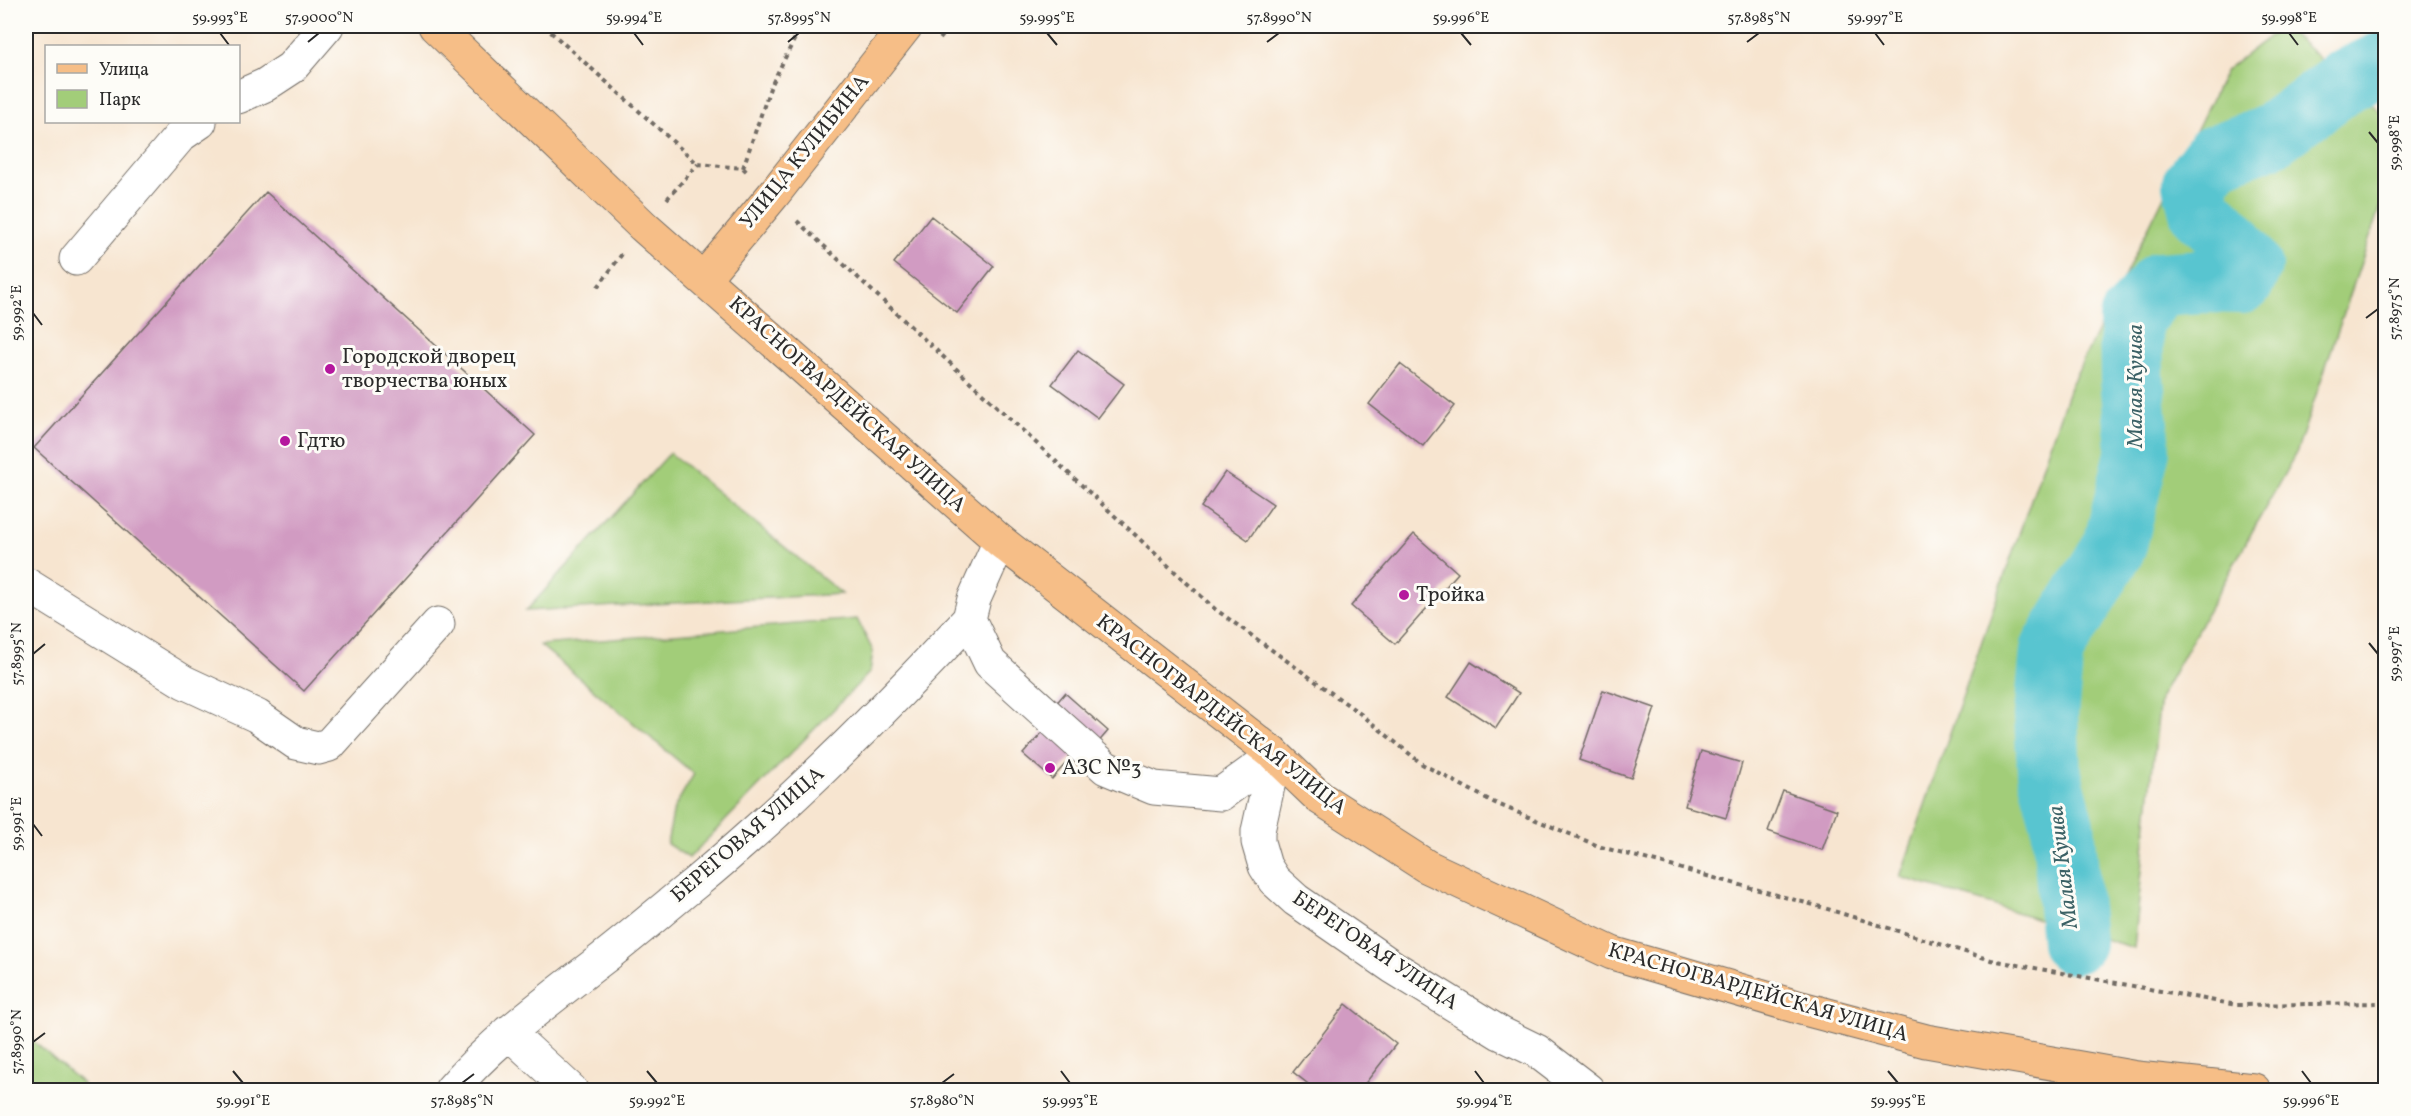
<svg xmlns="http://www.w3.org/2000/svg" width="2411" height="1116" font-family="Vollkorn,serif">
  <rect width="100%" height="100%" fill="#fdfcf7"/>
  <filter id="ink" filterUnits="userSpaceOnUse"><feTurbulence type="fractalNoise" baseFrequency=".0167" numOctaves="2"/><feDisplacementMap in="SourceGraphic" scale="12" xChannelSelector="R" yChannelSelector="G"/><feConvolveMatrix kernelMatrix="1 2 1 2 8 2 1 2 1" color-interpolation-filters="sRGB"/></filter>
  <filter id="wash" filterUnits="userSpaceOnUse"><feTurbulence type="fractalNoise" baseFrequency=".008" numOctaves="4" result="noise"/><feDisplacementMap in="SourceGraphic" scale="24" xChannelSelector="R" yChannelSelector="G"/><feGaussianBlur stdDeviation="1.35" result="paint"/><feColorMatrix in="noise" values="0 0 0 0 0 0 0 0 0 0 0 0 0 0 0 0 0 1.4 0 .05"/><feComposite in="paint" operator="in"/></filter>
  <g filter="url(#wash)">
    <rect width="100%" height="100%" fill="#f7e5d0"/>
    <!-- green -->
    <path fill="#a2cd79" stroke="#667c52" stroke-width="1.5" d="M2283,26L2385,116V192L2297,451L2160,697L2134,948L1900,877L2070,387L2226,70Z
      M670,453L842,594L526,611Z
      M857,619L873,651L870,672L689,858L667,844L674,808L694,774L540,645Z
      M26,1035L83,1084L77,1090H26Z"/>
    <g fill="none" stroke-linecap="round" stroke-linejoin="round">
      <!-- river -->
      <path stroke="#58c5d0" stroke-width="64" d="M2073,942L2063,825L2049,772L2046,715L2052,650L2115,545L2138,450L2132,378L2131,319L2160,284L2203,281L2242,282L2250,266L2227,235L2201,211L2194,184L2214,157L2272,135L2347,80L2386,62"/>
    </g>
    <g id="blocks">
      <!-- building -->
      <path fill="#d19bc2" d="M266,192L535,435L304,691L34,448Z
        M931,216L994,266L957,313L894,263Z
        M1078,350L1124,384L1098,418L1052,384Z
        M1400,364L1455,406L1423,446L1369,404Z
        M1225,472L1273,504L1248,540L1201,507Z
        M1414,534L1458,573L1395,644L1351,606Z
        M1471,662L1519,693L1496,728L1448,697Z
        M1603,690L1655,708L1631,778L1579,760Z
        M1065,693L1108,731L1084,759L1076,752L1052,779L1023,754L1049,725L1043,719Z
        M1701,751L1742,763L1726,818L1685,806Z
        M1783,791L1837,810L1822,850L1768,831Z
        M1346,1004L1396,1044L1360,1090H1316L1293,1072Z"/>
    </g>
  </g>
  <g filter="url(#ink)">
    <use href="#blocks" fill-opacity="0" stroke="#726c65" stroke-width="1.5"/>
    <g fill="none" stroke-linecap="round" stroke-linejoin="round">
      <!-- minor casing -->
      <g stroke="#726c65" stroke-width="35">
        <path id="minor" d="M238,97L265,85L291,68L327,26
          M76,259L181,135L200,122
          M26,584L184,682L257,716L296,743L318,748L329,745L438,624
          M969,619L990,663L1106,768L1154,788L1221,794L1275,755
          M1275,755L1258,831V842L1265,866L1274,880L1296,900L1393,967L1500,1033L1537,1051L1588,1090
          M508,1032L571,1090
          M451,1090C495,1039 549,1000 602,959C633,935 663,909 694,884C792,803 882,713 969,619L974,599L1000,541"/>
      </g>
      <!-- major casing -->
      <g stroke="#726c65" stroke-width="35">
        <path id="major" d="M435,26L643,226L1000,541L1275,755L1320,798L1426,866L1612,953L1801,1008L1926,1041L2137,1078L2254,1090
          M704,278L773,195L906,26"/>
      </g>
      <!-- path -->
      <path stroke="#726c65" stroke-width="4" stroke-dasharray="4.5 4.5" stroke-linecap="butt" d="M544,26L698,164L743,168L747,172
        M2373,26L2386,36
        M940,39L951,26
        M743,168L770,88L801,26
        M667,199L698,164
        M797,221L1215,609L1362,715L1422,764L1495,803L1601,847L1821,907L1991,960L2237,1005L2386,1003
        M598,287L622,254"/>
      <!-- minor -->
      <use href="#minor" stroke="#fff" stroke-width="33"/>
      <!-- major -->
      <use href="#major" stroke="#f6be87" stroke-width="33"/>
    </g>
  </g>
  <!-- ticks -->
  <path fill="none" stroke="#2b2b2b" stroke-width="2" d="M220,33L229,45M634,33L643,45M1047,33L1057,45M1461,33L1471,45M1875,33L1884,45M2289,33L2298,45M308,42L319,33M788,42L799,33M1267,42L1279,33M1747,42L1759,33M2369,132L2378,143M33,313L42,325M2366,318L2378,309M2369,643L2378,654M33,654L45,644M33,824L42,836M33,1042L45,1033M233,1071L243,1083M647,1071L657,1083M1061,1071L1070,1083M1475,1071L1484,1083M1888,1071L1898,1083M2302,1071L2311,1083M462,1083L474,1074M942,1083L954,1074"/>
  <!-- markers -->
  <g fill="#b5179e" stroke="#fdfcf7" stroke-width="2">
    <circle cx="330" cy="369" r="6"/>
    <circle cx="285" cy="441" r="6"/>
    <circle cx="1404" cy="595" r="6"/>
    <circle cx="1050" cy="768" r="6"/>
  </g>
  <g text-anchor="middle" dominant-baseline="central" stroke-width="6" stroke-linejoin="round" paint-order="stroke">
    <!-- street labels -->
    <g font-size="21" fill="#2b2b2b" stroke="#fdfcf7">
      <text transform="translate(805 152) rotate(-51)">УЛИЦА КУЛИБИНА</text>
      <text transform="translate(847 405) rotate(42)">КРАСНОГВАРДЕЙСКАЯ УЛИЦА</text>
      <text transform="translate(1221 715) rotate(38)">КРАСНОГВАРДЕЙСКАЯ УЛИЦА</text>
      <text transform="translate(748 835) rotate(-41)">БЕРЕГОВАЯ УЛИЦА</text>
      <text transform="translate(1375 951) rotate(34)">БЕРЕГОВАЯ УЛИЦА</text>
      <text transform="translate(1758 993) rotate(16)">КРАСНОГВАРДЕЙСКАЯ УЛИЦА</text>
    </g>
    <!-- poi labels -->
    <g font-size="21" fill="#2b2b2b" stroke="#fdfcf7" text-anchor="start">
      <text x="342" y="357">Городской дворец<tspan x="342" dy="24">творчества юных</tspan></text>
      <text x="297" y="441">Гдтю</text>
      <text x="1416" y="595">Тройка</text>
      <text x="1062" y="768">АЗС №3</text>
    </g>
    <!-- water labels -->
    <g font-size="22" font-style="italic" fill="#3b6165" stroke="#fdfcf7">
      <text transform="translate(2136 386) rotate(-90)">Малая Кушва</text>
      <text transform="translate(2064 867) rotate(-97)">Малая Кушва</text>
    </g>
  </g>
  <!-- margin -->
  <rect width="2411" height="1116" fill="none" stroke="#fdfcf7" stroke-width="66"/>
  <!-- legend -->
  <rect x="45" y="45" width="195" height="78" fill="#fdfcf7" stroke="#a9a8a5" stroke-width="1.5"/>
  <rect x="57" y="64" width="30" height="9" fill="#f6be87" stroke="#a9a8a5" stroke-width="1.5"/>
  <text x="99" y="75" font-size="18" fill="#2b2b2b">Улица</text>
  <rect x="57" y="90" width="30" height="18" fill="#a2cd79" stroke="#a9a8a5" stroke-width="1.5"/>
  <text x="99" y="105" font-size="18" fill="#2b2b2b">Парк</text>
  <rect x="33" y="33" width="2345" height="1050" fill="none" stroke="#2b2b2b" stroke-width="2"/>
  <g font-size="15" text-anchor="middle" fill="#2b2b2b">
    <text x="220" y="22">59.993°E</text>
    <text x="319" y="22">57.9000°N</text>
    <text x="634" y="22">59.994°E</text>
    <text x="799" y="22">57.8995°N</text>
    <text x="1047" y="22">59.995°E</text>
    <text x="1279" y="22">57.8990°N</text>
    <text x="1461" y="22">59.996°E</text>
    <text x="1759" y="22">57.8985°N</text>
    <text x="1875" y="22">59.997°E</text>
    <text x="2289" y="22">59.998°E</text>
    <text transform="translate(2394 143) rotate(-90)" y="5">59.998°E</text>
    <text transform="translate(2394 309) rotate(-90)" y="5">57.8975°N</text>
    <text transform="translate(16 313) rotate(-90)" y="5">59.992°E</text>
    <text transform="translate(16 654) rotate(-90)" y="5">57.8995°N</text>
    <text transform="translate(2394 654) rotate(-90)" y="5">59.997°E</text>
    <text transform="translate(16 824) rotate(-90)" y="5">59.991°E</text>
    <text transform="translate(16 1042) rotate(-90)" y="5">57.8990°N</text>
    <text x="243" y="1105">59.991°E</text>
    <text x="462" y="1105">57.8985°N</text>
    <text x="657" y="1105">59.992°E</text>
    <text x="942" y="1105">57.8980°N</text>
    <text x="1070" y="1105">59.993°E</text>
    <text x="1484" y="1105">59.994°E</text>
    <text x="1898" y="1105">59.995°E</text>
    <text x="2311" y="1105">59.996°E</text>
  </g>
</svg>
